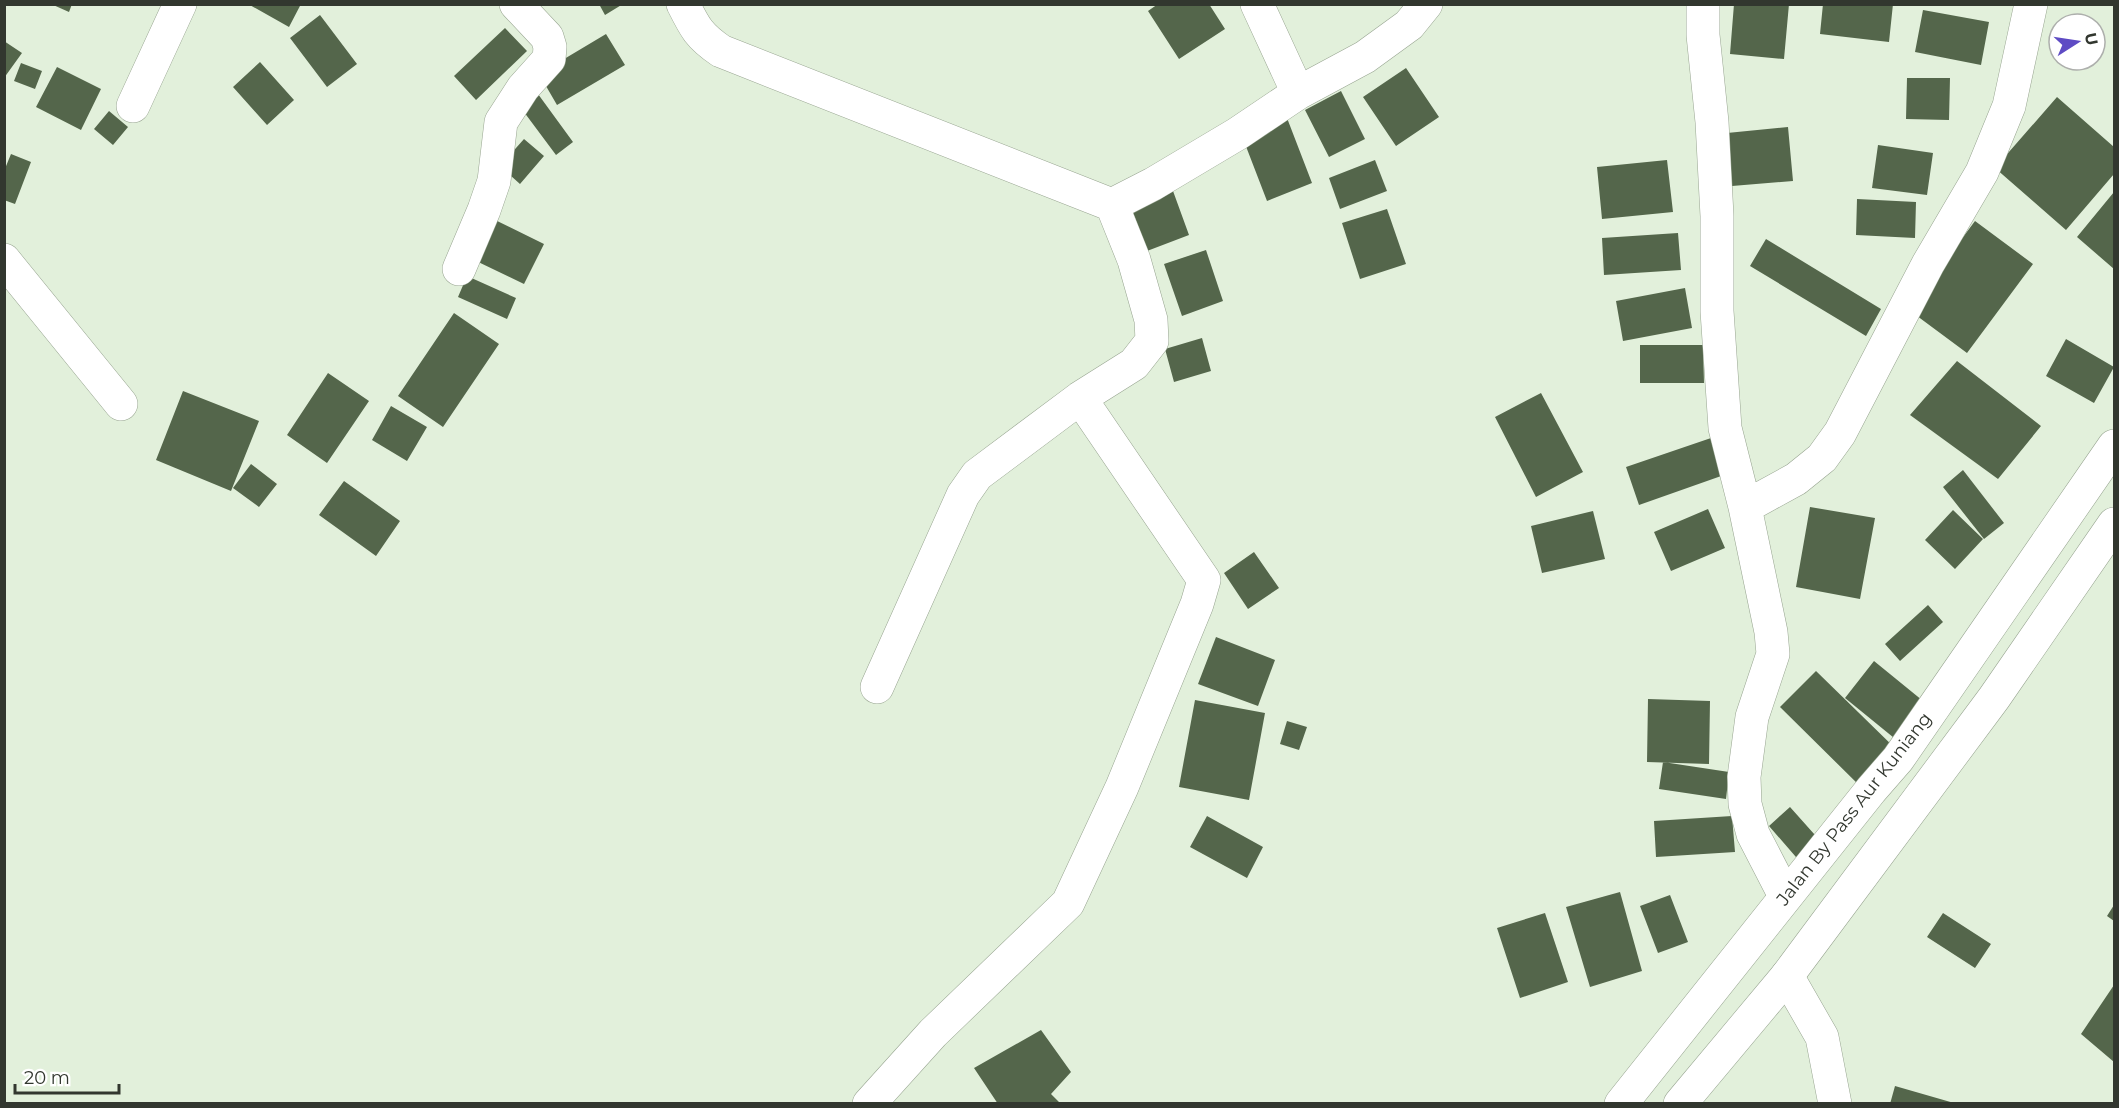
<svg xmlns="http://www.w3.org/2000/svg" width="2119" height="1108" font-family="Montserrat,sans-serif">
  <rect width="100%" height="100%" fill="#e2f0db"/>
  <!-- building -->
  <path fill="#54664b" d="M51,4H72L69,12Z
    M248,4H301L289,27Z
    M599,4H623L605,15Z
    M1158,4H1209L1225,29L1179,59L1148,11Z
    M1734,4H1789L1784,59L1730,54Z
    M1823,4H1893L1889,42L1820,34Z
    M1923,10L1989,22L1981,65L1915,52Z
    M320,15L357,64L327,87L290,38Z
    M505,28L527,51L476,100L454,76Z
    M606,34L625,65L557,105L539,74Z
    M4,41L22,53L4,78Z
    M260,62L294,100L267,125L233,87Z
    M21,63L42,71L35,89L14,81Z
    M57,67L101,89L81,130L36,107Z
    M1406,68L1439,117L1396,146L1363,97Z
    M1907,78H1950L1949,120L1906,119Z
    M1341,91L1365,139L1329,157L1305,110Z
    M538,94L573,142L556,155L521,108Z
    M2057,97L2114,147V174L2066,230L1995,168Z
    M109,111L128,127L113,145L94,129Z
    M1287,118L1312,183L1267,201L1242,136Z
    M1788,127L1793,181L1732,186L1727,133Z
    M524,139L544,156L520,184L500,166Z
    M1878,145L1933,153L1927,195L1872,188Z
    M11,154L31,162L15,204L4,200V171Z
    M1375,160L1387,191L1340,209L1329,178Z
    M1667,160L1673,212L1602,219L1597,167Z
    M1173,191L1189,235L1147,251L1131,207Z
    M2114,192V269L2077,237Z
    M1857,199L1916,202L1915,238L1856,235Z
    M1387,209L1406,264L1360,279L1342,223Z
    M491,218L544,244L524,284L472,259Z
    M1975,221L2033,264L1967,353L1909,310Z
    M1678,233L1681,270L1604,275L1602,238Z
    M1766,239L1881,309L1866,336L1750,266Z
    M1206,250L1223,301L1182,316L1164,264Z
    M467,276L516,298L507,319L458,297Z
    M1685,288L1692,328L1623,341L1616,301Z
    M454,313L499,344L443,427L398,396Z
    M1202,338L1211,371L1174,382L1165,349Z
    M2066,339L2114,367L2094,403L2046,376Z
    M1640,345H1703L1704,383H1640Z
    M1957,361L2041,426L1998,479L1910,415Z
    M328,373L369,401L327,463L287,435Z
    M183,391L259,421L231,491L156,460Z
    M1541,393L1583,472L1536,497L1495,417Z
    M391,406L427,427L407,461L372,440Z
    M1711,438L1724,475L1639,505L1626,467Z
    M251,464L277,484L259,507L233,488Z
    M1963,470L2004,523L1984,539L1943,487Z
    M344,481L400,521L376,556L319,515Z
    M1810,507L1875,518L1860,599L1796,587Z
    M1708,509L1725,548L1671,571L1654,532Z
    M1953,510L1983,539L1955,569L1925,540Z
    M1593,511L1605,559L1542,573L1531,526Z
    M1254,552L1279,588L1248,609L1224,573Z
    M1928,605L1943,622L1900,661L1885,644Z
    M1216,637L1275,660L1258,706L1198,684Z
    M1874,661L1928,705L1899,742L1845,698Z
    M1816,671L1900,753L1864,790L1780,707Z
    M1648,699L1710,701L1709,764L1647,762Z
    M1195,700L1265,713L1249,800L1179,787Z
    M1287,721L1307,727L1299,750L1280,744Z
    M1663,762L1729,772L1726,799L1659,789Z
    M1790,807L1823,844L1802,864L1769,826Z
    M1207,816L1263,847L1247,878L1190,847Z
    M1732,816L1735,852L1656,857L1654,821Z
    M1620,892L1642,971L1590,987L1566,907Z
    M1670,895L1688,942L1658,953L1640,906Z
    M2114,905V921L2107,916Z
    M1545,913L1568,982L1520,998L1497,928Z
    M1943,913L1991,944L1975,968L1927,937Z
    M2114,985V1062L2081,1034Z
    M1041,1030L1071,1072L1051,1094L1061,1104H998L974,1068Z
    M1895,1086L1954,1103V1104H1890Z"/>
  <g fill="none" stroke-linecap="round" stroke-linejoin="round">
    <!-- minor casing -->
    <g stroke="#97a490" stroke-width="34">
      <path id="minor" d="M683,4C695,28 699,36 721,51L1112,205L1134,260L1151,320L1152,341L1134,364L1080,398L977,475L963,495L877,687
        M1257,4L1298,93
        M1703,4V35L1712,122L1717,216V311L1725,428L1745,507L1771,632L1773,654L1752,717L1744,777L1745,804L1753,834L1785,896
        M133,106L180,4
        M1112,205L1153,184L1237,134L1298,93L1365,57L1409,25L1426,4
        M4,260L121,404
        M459,269L484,210L494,181L501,122L523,88L549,59L550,47L547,37L516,4
        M1745,507L1796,479L1822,458L1840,433L1928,264L1982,172L2009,106L2031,4
        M1787,976L1822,1037L1835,1104
        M869,1104L933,1033L1068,903L1122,787L1197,604L1204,580L1080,398"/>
    </g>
    <!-- trunk casing -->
    <g stroke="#97a490" stroke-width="34">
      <path id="trunk" d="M1621,1104L1871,790L1898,759L2114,446
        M1680,1104L1787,976L1994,698L2114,524"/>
    </g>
    <!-- minor -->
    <use href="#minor" stroke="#fff" stroke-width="33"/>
    <!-- trunk -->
    <use href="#trunk" stroke="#fff" stroke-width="33"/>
  </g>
  <g text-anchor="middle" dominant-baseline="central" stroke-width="6" stroke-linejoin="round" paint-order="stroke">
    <!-- street labels -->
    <g font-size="18" fill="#32372f" stroke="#fff">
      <text transform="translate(1854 809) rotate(-52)">Jalan By Pass Aur Kuniang</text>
    </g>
  </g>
  <!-- border -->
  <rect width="2119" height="1108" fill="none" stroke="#32372f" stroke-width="12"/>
  <!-- north arrow -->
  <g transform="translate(2077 42) rotate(78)"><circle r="28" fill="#ffffff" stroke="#adafac" stroke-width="1.5"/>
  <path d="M0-4.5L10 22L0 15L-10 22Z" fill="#5e4bc4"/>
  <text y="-9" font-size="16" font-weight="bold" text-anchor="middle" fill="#32372f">U</text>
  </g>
  <!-- scale -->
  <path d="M15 1084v9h104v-9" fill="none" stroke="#32372f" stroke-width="3"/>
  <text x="24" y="1084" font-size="18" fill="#32372f" stroke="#ffffff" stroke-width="4.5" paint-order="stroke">20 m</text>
</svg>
